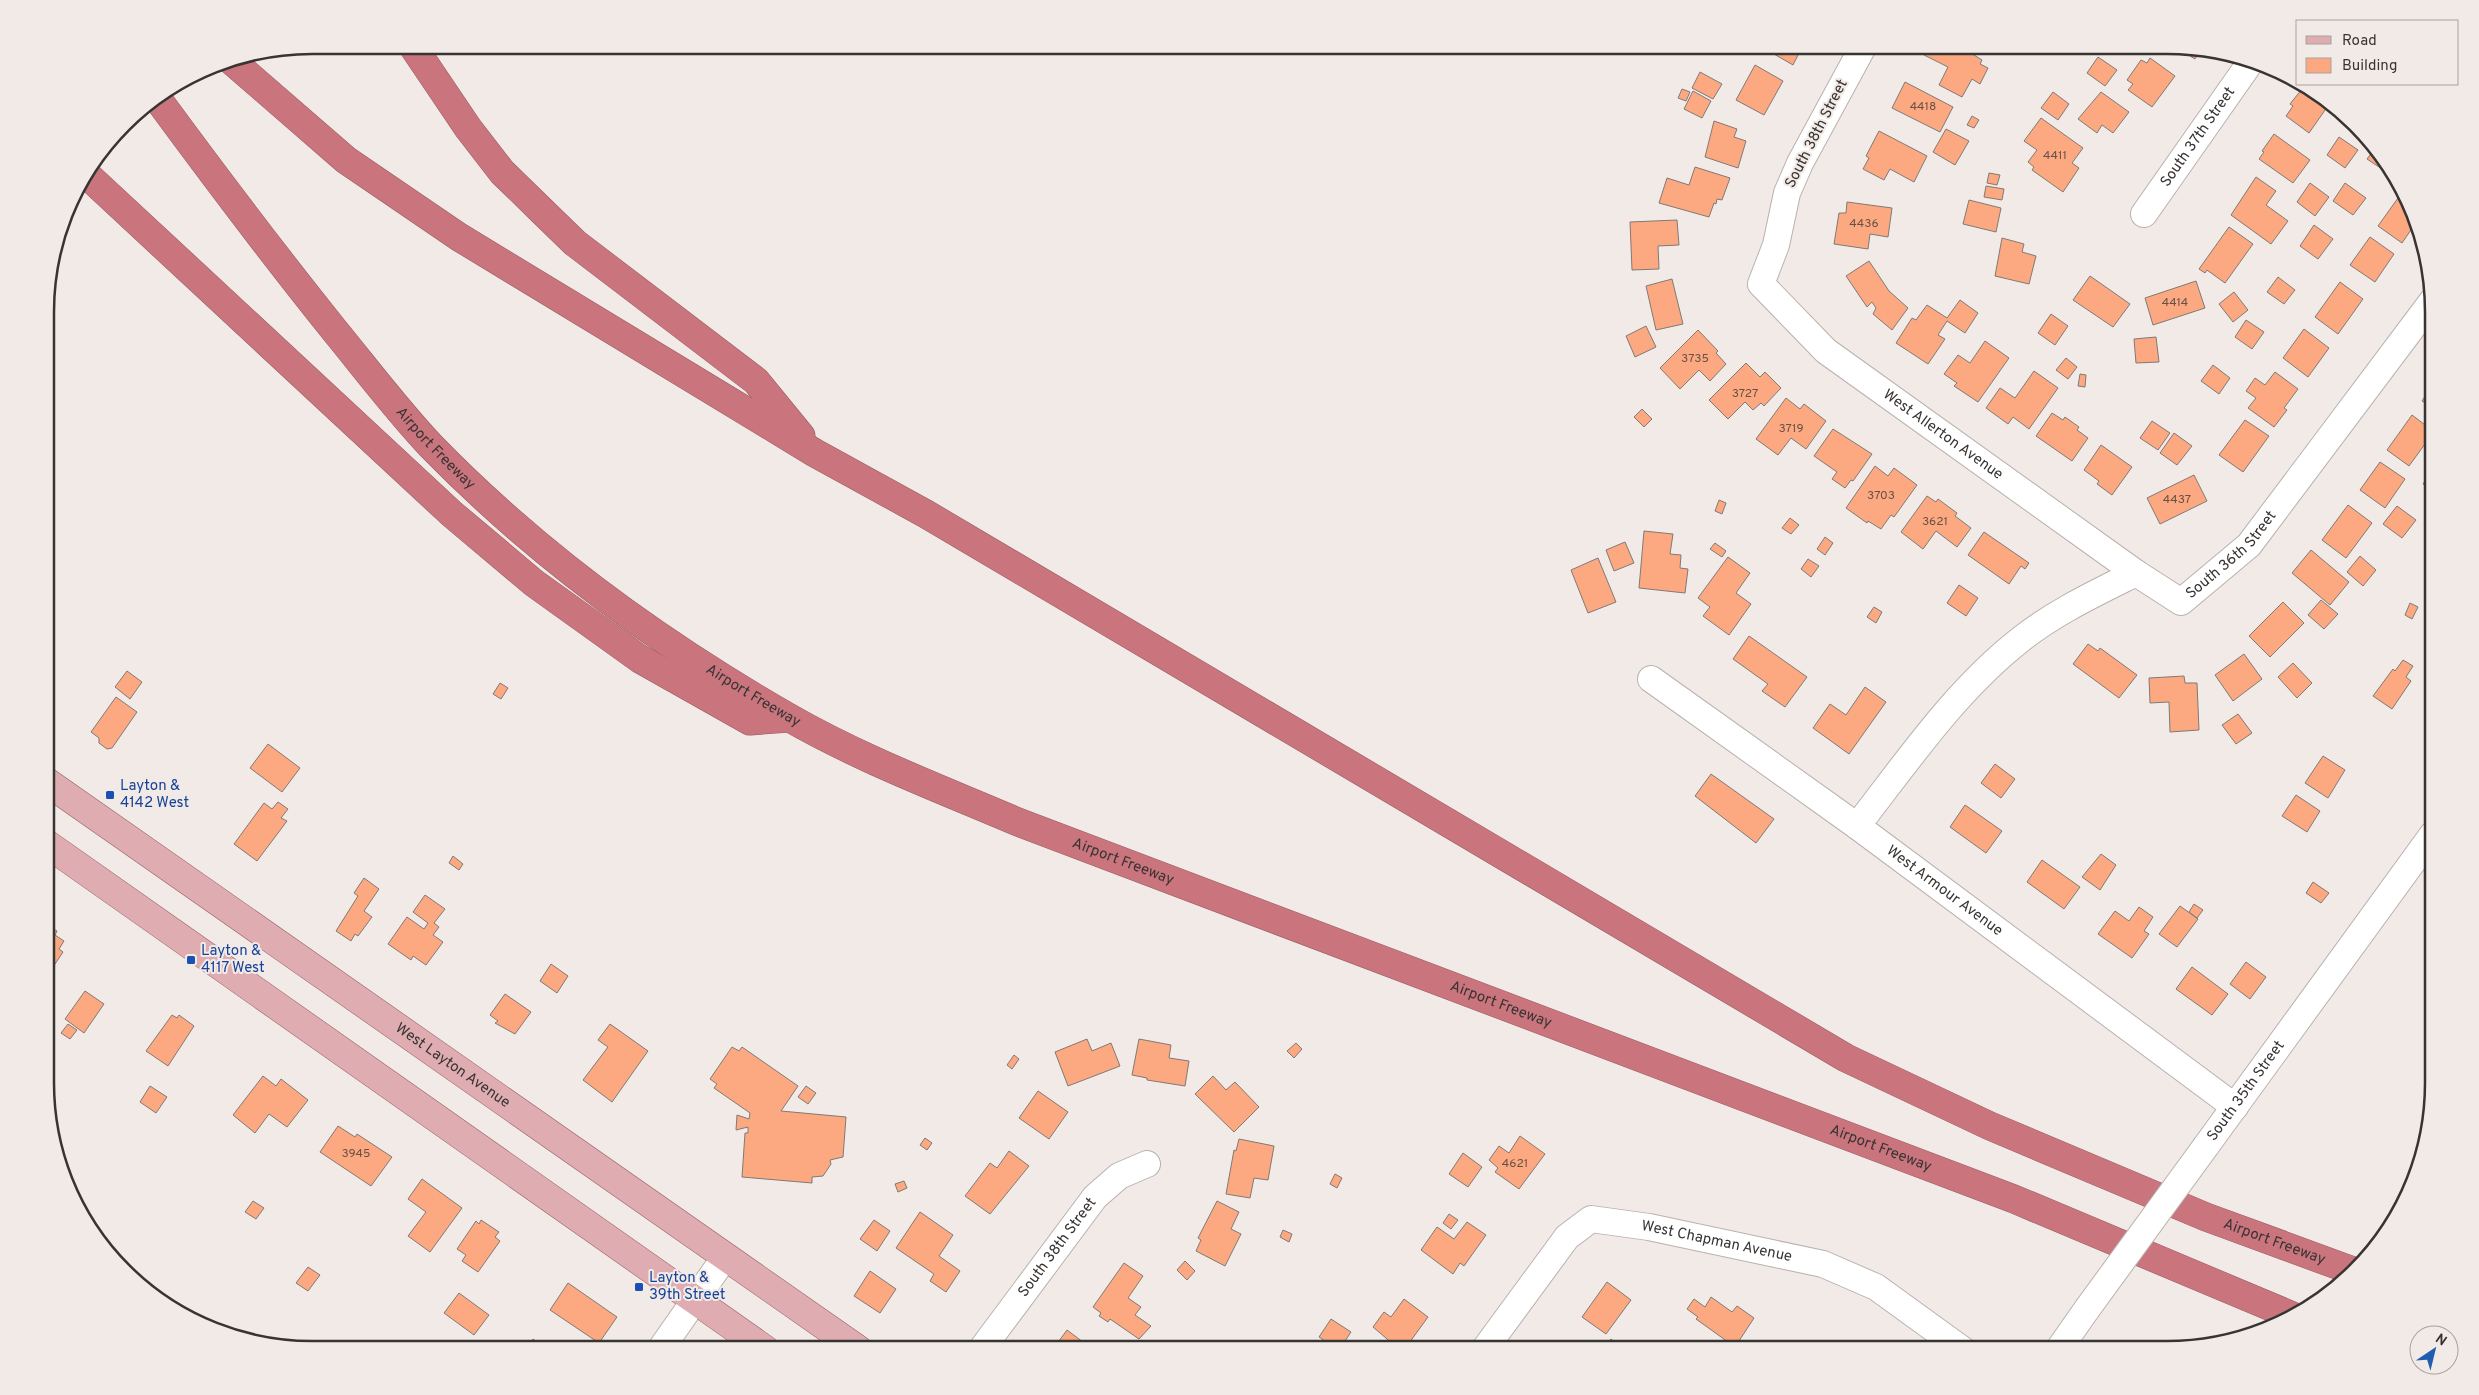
<svg xmlns="http://www.w3.org/2000/svg" width="2479" height="1395" font-family="Overpass,sans-serif">
  <rect width="100%" height="100%" fill="#f2eae6"/>
  <!-- building -->
  <path fill="#fca982" stroke="#807976" d="M1770,45H1803L1793,65L1767,50Z
    M1929,45H1958L1982,60L1980,64L1988,68L1980,84L1972,79L1962,97L1939,85L1948,67L1924,55Z
    M2183,47L2201,49L2195,59L2190,56L2192,53Z
    M2098,57L2117,70L2105,86L2087,73Z
    M2150,58L2175,76L2152,107L2128,90L2133,84L2127,80L2141,60L2147,63Z
    M1755,65L1783,81L1764,115L1736,100Z
    M1700,72L1722,84L1713,99L1692,88Z
    M1905,82L1953,107L1940,132L1892,108Z
    M2308,86L2330,103L2309,133L2286,116L2293,106L2290,104L2302,89L2304,91Z
    M1682,89L1690,92L1686,101L1678,98Z
    M1693,91L1711,101L1702,118L1684,109Z
    M2053,92L2069,104L2058,120L2041,108Z
    M2101,92L2129,112L2113,133L2102,125L2097,133L2078,119Z
    M1972,116L1979,120L1974,128L1967,125Z
    M2041,118L2083,148L2072,163L2079,168L2063,192L2032,170L2034,167L2028,162L2037,150L2024,141Z
    M1714,121L1737,129L1734,137L1746,141L1738,168L1705,157Z
    M1946,129L1969,141L1955,165L1933,152Z
    M1879,131L1927,156L1914,182L1890,169L1884,180L1863,169L1869,158L1866,156Z
    M2274,134L2310,160L2293,183L2259,159L2264,152L2262,151Z
    M2339,137L2358,150L2345,168L2327,155Z
    M2376,147L2390,165L2385,171L2367,159Z
    M1695,167L1730,178L1722,200L1717,199L1716,204L1714,203L1709,217L1659,203L1667,178L1689,185Z
    M1989,173L2000,175L1997,185L1987,183Z
    M2256,177L2276,191L2266,205L2288,221L2271,244L2231,215Z
    M2310,183L2329,197L2315,216L2297,202Z
    M2345,183L2366,198L2353,215L2333,201Z
    M1986,186L2004,189L2002,200L1984,197Z
    M2403,191L2417,221L2402,243L2378,226Z
    M1969,200L2001,208L1996,232L1963,224Z
    M1847,202L1892,208L1888,237L1870,234L1868,249L1834,244L1839,213H1846Z
    M1677,220L1679,245L1658,246L1659,269L1632,270L1630,222Z
    M2314,225L2333,239L2318,259L2300,246Z
    M2229,227L2253,244L2225,283L2207,270L2205,273L2199,269Z
    M2370,237L2394,254L2375,282L2350,265Z
    M2002,238L2024,244L2022,252L2036,256L2029,284L1995,276Z
    M1869,261L1889,291L1908,308L1892,330L1873,314L1876,308L1872,302L1867,307L1846,276Z
    M2090,276L2130,304L2113,327L2073,300Z
    M2278,277L2295,290L2284,304L2267,292Z
    M1672,279L1683,324L1656,330L1646,286Z
    M2196,281L2205,308L2153,325L2145,298Z
    M2340,282L2363,299L2338,334L2315,317Z
    M2234,292L2248,310L2233,322L2219,304Z
    M1960,300L1978,313L1965,333L1947,321L1938,335L1945,339L1928,364L1896,343L1912,318L1916,320L1927,305L1947,318Z
    M2051,314L2068,326L2055,345L2038,333Z
    M2246,320L2264,332L2252,349L2235,337Z
    M1646,326L1656,347L1635,357L1626,336Z
    M2304,329L2329,348L2308,377L2283,358Z
    M1698,330L1718,351L1716,353L1726,364L1710,381L1699,370L1680,389L1660,368Z
    M2156,337L2159,362L2136,363L2134,339Z
    M1985,341L2009,358L1978,402L1954,386L1957,383L1944,374L1958,355L1970,363Z
    M2066,358L2077,367L2068,379L2056,370Z
    M1746,363L1760,377L1765,372L1781,388L1764,406L1761,403L1753,410L1745,402L1728,419L1709,400Z
    M2213,365L2230,378L2219,394L2201,381Z
    M2034,371L2058,388L2029,429L2013,417L2008,424L1986,408L2000,388L2015,398Z
    M2275,372L2298,389L2284,408L2287,410L2274,427L2248,408L2256,398L2246,391L2255,378L2265,385Z
    M2080,374L2086,375L2085,387L2078,386Z
    M2433,384V408L2422,401Z
    M1786,398L1800,409L1804,404L1826,421L1806,449L1791,438L1778,455L1756,439Z
    M1642,409L1652,419L1644,427L1634,417Z
    M2052,413L2063,420L2065,417L2079,427L2077,430L2088,438L2072,461L2036,436Z
    M2412,415L2433,431V433L2409,466L2387,450Z
    M2245,420L2269,436L2243,472L2219,455Z
    M2152,421L2170,433L2158,450L2140,438Z
    M1833,429L1872,454L1853,481L1851,480L1845,488L1832,479L1837,472L1814,456Z
    M2174,433L2192,446L2177,465L2160,453Z
    M2101,445L2132,467L2112,495L2097,484L2099,481L2084,470Z
    M2380,462L2405,479L2385,508L2360,490Z
    M1875,466L1888,476L1894,468L1917,485L1894,517L1891,515L1881,529L1868,521L1867,523L1846,508Z
    M2433,469V492L2423,484Z
    M2194,475L2207,501L2160,524L2147,498Z
    M1927,496L1936,502L1938,499L1957,513L1955,516L1971,528L1957,547L1936,531L1923,549L1901,532Z
    M1719,500L1726,503L1722,514L1715,511Z
    M2348,505L2372,523L2346,558L2322,540Z
    M2397,506L2416,520L2402,538L2383,524Z
    M1790,518L1799,525L1791,534L1782,528Z
    M1644,531L1673,534L1670,554L1681,555L1680,568L1688,569L1685,593L1639,588Z
    M1984,532L2029,563L2025,569L2021,566L2009,584L1968,555Z
    M1825,537L1833,543L1825,555L1817,549Z
    M1625,542L1634,563L1614,571L1606,550Z
    M1715,543L1726,551L1722,557L1710,549Z
    M2311,550L2349,582L2330,605L2292,573Z
    M2360,556L2376,570L2363,586L2347,572Z
    M1728,557L1750,573L1736,593L1751,604L1729,635L1703,616L1710,607L1698,598Z
    M1598,558L1616,602L1588,613L1571,570Z
    M1808,559L1819,566L1811,577L1801,569Z
    M1959,585L1978,598L1966,616L1947,603Z
    M2321,600L2338,614L2324,629L2308,615Z
    M2283,602L2304,623L2270,657L2249,636Z
    M2410,603L2418,607L2412,619L2405,615Z
    M1874,607L1882,612L1876,623L1867,617Z
    M1749,636L1807,677L1785,707L1762,691L1768,684L1733,659Z
    M2088,644L2098,651L2100,648L2137,675L2119,698L2073,664Z
    M2244,654L2262,679L2233,701L2215,675Z
    M2403,660L2413,666L2406,677L2411,681L2392,709L2373,696L2393,669L2395,671Z
    M2293,663L2312,683L2297,698L2278,677Z
    M127,671L142,682L130,699L115,687Z
    M2184,676L2185,683H2197L2199,730L2170,732L2169,702L2150,703L2149,678Z
    M500,683L508,688L501,699L493,694Z
    M1865,687L1886,702L1849,754L1813,728L1830,704L1846,715Z
    M116,697L137,712L112,748L107,749L99,743V738L91,732Z
    M2238,714L2252,733L2236,744L2222,725Z
    M268,744L300,768L282,792L250,768Z
    M2323,756L2345,770L2328,798L2305,783Z
    M1995,764L2015,779L2001,798L1981,783Z
    M1711,774L1774,819L1756,843L1695,796Z
    M2296,795L2320,811L2307,832L2282,816Z
    M278,802L288,809L281,818L287,821L257,861L234,844L264,803L272,809Z
    M1965,805L2002,831L1986,853L1950,827Z
    M2101,854L2116,865L2100,890L2082,877Z
    M453,856L463,864L459,870L449,863Z
    M2042,860L2080,887L2064,909L2027,882Z
    M364,878L379,889L364,911L372,917L358,936L355,934L351,941L336,931L358,896L354,893Z
    M2313,882L2329,893L2321,903L2306,893Z
    M425,895L445,909L434,923L439,927L433,935L443,942L426,965L413,956L411,960L388,944L407,917L424,929L428,923L413,912Z
    M2194,904L2203,910L2197,918L2189,912Z
    M2180,906L2198,919L2177,947L2159,934Z
    M2139,907L2153,917L2144,931L2149,934L2132,958L2098,934L2115,911L2129,921Z
    M49,926L57,931L55,935L64,941L59,949L63,952L47,976Z
    M2246,962L2266,977L2250,999L2230,984Z
    M551,964L568,976L557,993L540,981Z
    M2192,967L2228,994L2212,1015L2176,989Z
    M85,991L104,1004L84,1033L65,1019Z
    M505,994L531,1012L515,1034L495,1023L498,1021L490,1015Z
    M172,1015L177,1018L179,1015L194,1026L168,1066L146,1051Z
    M68,1024L77,1030L70,1039L61,1033Z
    M610,1024L648,1051L612,1102L583,1080L608,1047L598,1040Z
    M1087,1039L1092,1051L1111,1043L1120,1066L1068,1086L1055,1052Z
    M1139,1039L1171,1045L1169,1058L1189,1061L1185,1086L1147,1080V1078L1132,1075Z
    M1296,1043L1302,1049L1294,1058L1287,1051Z
    M732,1047L739,1051L742,1047L798,1086L781,1111L846,1117L843,1157L830,1160L831,1164L823,1176L812,1177V1183L742,1177L745,1133H748V1127L736,1130L737,1115L749,1119L750,1113L714,1088L717,1084L710,1079Z
    M1014,1055L1019,1059L1012,1069L1007,1065Z
    M263,1076L276,1086L281,1079L308,1100L287,1127L269,1114L255,1133L233,1115Z
    M1213,1076L1226,1090L1235,1082L1259,1107L1234,1132L1195,1094Z
    M150,1086L167,1097L156,1113L140,1102Z
    M806,1086L816,1093L808,1104L798,1097Z
    M1038,1091L1068,1112L1049,1139L1019,1118Z
    M338,1126L355,1137L357,1134L392,1157L371,1186L320,1152Z
    M1520,1136L1545,1154L1519,1189L1495,1172L1498,1168L1489,1160L1499,1146L1509,1153Z
    M925,1138L932,1143L927,1150L920,1145Z
    M1239,1139L1274,1146L1268,1180L1254,1178L1250,1198L1226,1194L1234,1150L1236,1151Z
    M1009,1151L1029,1166L990,1214L965,1196L990,1163L997,1168Z
    M1463,1153L1482,1167L1468,1187L1449,1174Z
    M1335,1174L1342,1178L1337,1188L1330,1184Z
    M422,1179L462,1208L430,1252L408,1236L426,1212L408,1199Z
    M904,1181L907,1188L898,1192L895,1184Z
    M253,1201L264,1208L256,1219L245,1212Z
    M1217,1201L1239,1212L1231,1229L1241,1234L1225,1266L1196,1251L1201,1240L1198,1238Z
    M920,1212L953,1235L939,1256L960,1271L946,1292L930,1281L934,1274L896,1248Z
    M1449,1214L1458,1220L1451,1229L1443,1223Z
    M481,1220L499,1232L495,1237L500,1241L478,1272L462,1261L466,1255L457,1249L476,1221L479,1224Z
    M874,1220L890,1231L877,1251L860,1239Z
    M1467,1222L1486,1235L1464,1266L1460,1263L1453,1274L1421,1250L1437,1227L1454,1239Z
    M1283,1230L1292,1234L1289,1242L1280,1237Z
    M1185,1261L1195,1271L1187,1280L1177,1270Z
    M1124,1263L1143,1276L1128,1298L1141,1307L1135,1315L1151,1326L1139,1339L1110,1319L1108,1322L1099,1316L1101,1313L1093,1307Z
    M308,1267L320,1275L308,1291L296,1283Z
    M870,1271L896,1289L880,1313L854,1296Z
    M1607,1282L1631,1300L1606,1334L1582,1317Z
    M568,1283L617,1317L599,1343L550,1310Z
    M459,1293L489,1315L474,1335L444,1313Z
    M1711,1297L1732,1312L1737,1306L1754,1318L1735,1347L1696,1319L1698,1317L1687,1309L1694,1299L1705,1307Z
    M1404,1299L1428,1317L1404,1350H1400L1373,1327L1384,1312L1391,1317Z
    M1331,1319L1351,1332L1339,1350L1319,1337Z
    M1067,1330L1091,1348L1090,1350H1050L1053,1349Z
    M533,1339L548,1350H525Z
    M1611,1339L1624,1350H1603Z"/>
  <g fill="none" stroke-linecap="round" stroke-linejoin="round">
    <!-- minor casing -->
    <g stroke="#b9b1ae" stroke-width="28">
      <g id="minor">
        <path id="s1" d="M1864,45L1800,163L1787,193L1776,245L1761,284L1826,351L2136,573"/>
        <path id="s2" d="M2144,214L2252,60"/>
        <path id="s3" d="M1651,679L1857,826L2235,1107"/>
        <path id="s4" d="M1857,826C1907,762 1955,691 2020,640C2055,612 2096,593 2136,573L2181,602L2249,545L2433,300"/>
        <path id="s5" d="M2206,1146L2433,834"/>
        <path d="M2059,1349L2087,1309"/>
        <path d="M660,1350L725,1257"/>
        <path id="s6" d="M981,1350L1095,1197L1119,1176L1147,1164"/>
        <path id="s7" d="M1484,1350L1567,1237L1591,1219L1649,1227L1823,1264L1876,1287L1963,1350"/>
      </g>
    </g>
    <!-- major casing -->
    <g stroke="#975e63" stroke-width="29">
      <g id="major">
        <path id="s8" d="M47,782L859,1350"/>
        <path d="M47,844L766,1350"/>
      </g>
    </g>
    <!-- highway casing -->
    <g stroke="#975e63" stroke-width="29">
      <g id="highway">
        <path d="M412,45L468,128L502,172L541,210L575,243L756,381L801,436"/>
        <path id="s9" d="M232,61L346,160L459,237L815,453L926,514L1846,1058L1990,1126L2206,1217L2356,1272"/>
        <path id="s10" d="M157,98C215,177 274,255 335,331C367,370 397,410 431,446C535,553 659,643 788,717C861,759 941,789 1018,822L2014,1199L2295,1317"/>
        <path d="M87,175L452,514L534,583L640,659L750,721L789,718"/>
      </g>
    </g>
    <!-- minor -->
    <use href="#minor" stroke="#fff" stroke-width="26"/>
    <!-- major -->
    <use href="#major" stroke="#dfacb2" stroke-width="28"/>
    <!-- highway -->
    <use href="#highway" stroke="#ca747e" stroke-width="28"/>
    <!-- minor-bridge casing -->
    <g stroke="#b9b1ae" stroke-width="28" stroke-linecap="butt">
      <path id="minor-bridge" d="M2087,1309L2206,1146"/>
    </g>
    <!-- minor-bridge -->
    <use href="#minor-bridge" stroke="#fff" stroke-width="26"/>
  </g>
  <!-- markers -->
  <g fill="#1a4fb4" stroke="#f2eae6" stroke-width="2">
    <rect x="105" y="790" width="10" height="10" rx="2.5"/>
    <rect x="186" y="955" width="10" height="10" rx="2.5"/>
    <rect x="634" y="1282" width="10" height="10" rx="2.5"/>
  </g>
  <g text-anchor="middle" dominant-baseline="central" stroke-width="4" stroke-linejoin="round" paint-order="stroke">
    <!-- number labels -->
    <g font-size="12" fill="#685146">
      <text x="1923" y="107">4418</text>
      <text x="2055" y="156">4411</text>
      <text x="1864" y="224">4436</text>
      <text x="2175" y="303">4414</text>
      <text x="1695" y="359">3735</text>
      <text x="1745" y="394">3727</text>
      <text x="1791" y="429">3719</text>
      <text x="1881" y="496">3703</text>
      <text x="2177" y="500">4437</text>
      <text x="1935" y="522">3621</text>
      <text x="356" y="1154">3945</text>
      <text x="1515" y="1164">4621</text>
    </g>
    <!-- street labels -->
    <g font-size="15" fill="#373432" stroke="#f2eae6">
      <text transform="translate(1817 134) rotate(-63)">South 38th Street</text>
      <text stroke="none"><textPath href="#s2" startOffset="94">South 37th Street</textPath></text>
      <text stroke="none"><textPath href="#s1" startOffset="499">West Allerton Avenue</textPath></text>
      <text stroke="none"><textPath href="#s10" startOffset="448">Airport Freeway</textPath></text>
      <text stroke="none"><textPath href="#s4" startOffset="505">South 36th Street</textPath></text>
      <text stroke="none"><textPath href="#s10" startOffset="852">Airport Freeway</textPath></text>
      <text stroke="none"><textPath href="#s10" startOffset="1258">Airport Freeway</textPath></text>
      <text stroke="none"><textPath href="#s3" startOffset="362">West Armour Avenue</textPath></text>
      <text stroke="none"><textPath href="#s10" startOffset="1662">Airport Freeway</textPath></text>
      <text stroke="none"><textPath href="#s8" startOffset="495">West Layton Avenue</textPath></text>
      <text stroke="none"><textPath href="#s5" startOffset="68">South 35th Street</textPath></text>
      <text stroke="none"><textPath href="#s10" startOffset="2068">Airport Freeway</textPath></text>
      <text stroke="none"><textPath href="#s7" startOffset="298">West Chapman Avenue</textPath></text>
      <text stroke="none"><textPath href="#s9" startOffset="2366">Airport Freeway</textPath></text>
      <text stroke="none"><textPath href="#s6" startOffset="128">South 38th Street</textPath></text>
    </g>
    <!-- transit labels -->
    <g font-size="15" fill="#164399" stroke="#f2eae6" text-anchor="start">
      <text x="120" y="786">Layton &amp;<tspan x="120" dy="17">4142 West</tspan></text>
      <text x="201" y="951">Layton &amp;<tspan x="201" dy="17">4117 West</tspan></text>
      <text x="649" y="1278">Layton &amp;<tspan x="649" dy="17">39th Street</tspan></text>
    </g>
  </g>
  <!-- crop -->
  <path d="M0 0H2479V1395H0ZM312 54H2167A258 258 0 0 1 2425 312V1083A258 258 0 0 1 2167 1341H312A258 258 0 0 1 54 1083V312A258 258 0 0 1 312 54Z" fill="#f2eae6" fill-rule="evenodd"/>
  <path fill="none" stroke="#373432" stroke-width="2.5" d="M312 54H2167A258 258 0 0 1 2425 312V1083A258 258 0 0 1 2167 1341H312A258 258 0 0 1 54 1083V312A258 258 0 0 1 312 54Z"/>
  <!-- legend -->
  <rect x="2296" y="20" width="162" height="65" fill="#f2eae6" stroke="#a7a19e"/>
  <rect x="2306" y="36" width="25" height="8" fill="#dfacb2" stroke="#a7a19e"/>
  <text x="2342" y="45" font-size="15" fill="#373432">Road</text>
  <rect x="2306" y="58" width="25" height="15" fill="#fca982" stroke="#a7a19e"/>
  <text x="2342" y="70" font-size="15" fill="#373432">Building</text>
  <!-- north arrow -->
  <g transform="translate(2434 1350) rotate(35)"><circle r="24" fill="#f2eae6" stroke="#a7a19e"/>
  <path d="M0-4L9 19L0 12L-9 19Z" fill="#215daf"/>
  <text y="-8" font-size="14" font-weight="bold" text-anchor="middle" fill="#373432">N</text>
  </g>
</svg>
